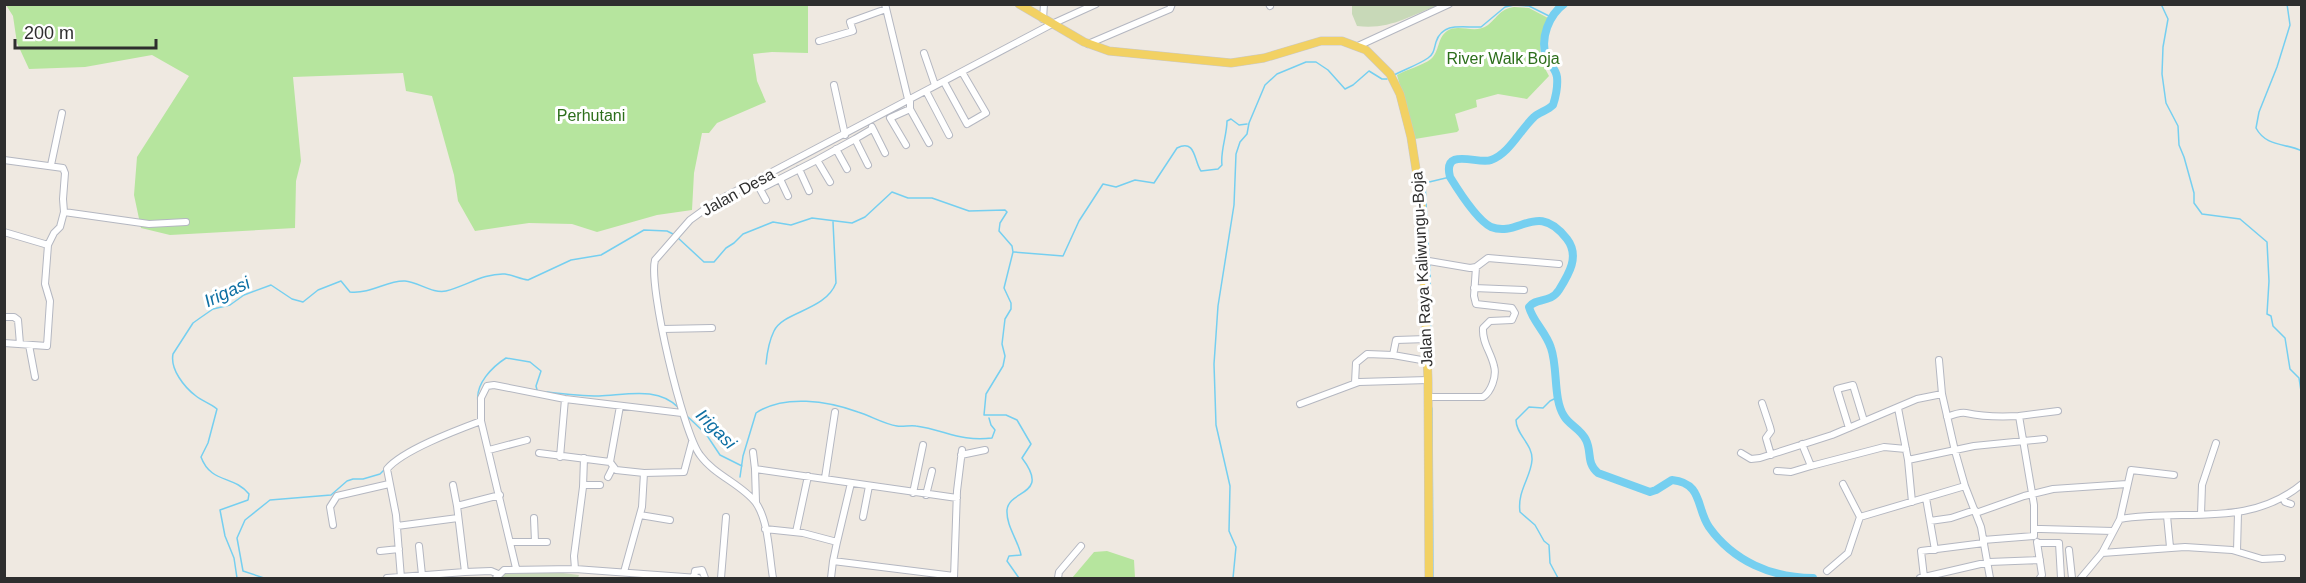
<svg xmlns="http://www.w3.org/2000/svg" width="2306" height="583" font-family="Arial,sans-serif">
  <rect width="100%" height="100%" fill="#efe9e1"/>
  <!-- green -->
  <path fill="#b6e59e" d="M6,5H808V53L772,52L753,54L757,81L766,102L717,123L709,133H702L694,173L692,210L657,215L597,232L572,224L529,223L475,231L458,201L454,175L432,96L406,91L403,73L293,77L301,161L296,181L295,228L170,235L141,228L134,195L137,157L189,76L152,55L85,67L29,69L17,43L13,16Z
    M1514,7L1529,8L1548,18L1541,37L1540,59L1549,76L1527,99L1498,94L1476,100L1477,107L1455,114L1459,130L1457,132L1415,139L1397,75C1407,69 1422,66 1431,59C1440,51 1437,38 1447,31C1459,23 1475,35 1488,25C1498,17 1500,9 1514,7Z
    M1107,551L1134,560L1135,578H1072L1094,552Z"/>
  <!-- cemetery -->
  <path fill="#c8d9b8" d="M1352,5V4L1439,5C1409,16 1390,30 1357,26L1352,14Z
    M513,572H555L579,575L578,578H499L504,574Z"/>
  <g fill="none" stroke-linecap="round" stroke-linejoin="round">
    <!-- stream -->
    <path stroke="#75cff0" stroke-width="1.5" d="M2161,4L2168,19L2163,47L2162,74L2166,103L2178,126L2179,145L2184,157L2194,193V203L2202,214L2240,219L2267,242L2269,281L2267,314L2271,316L2273,326L2285,338L2290,369L2299,378L2302,398
      M2287,4L2290,25L2277,67L2259,112L2256,128C2266,147 2286,143 2302,151
      M1394,75C1405,69 1418,65 1428,58C1434,54 1434,49 1436,42C1443,21 1464,28 1481,27L1505,7L1514,5L1529,6L1551,17
      M677,237L704,262H714L726,248L734,243L743,234L773,222L791,225L812,218L852,223L865,217L892,192L908,198H932L969,211L1005,210L1007,212L1000,223L999,231L1012,246L1013,252L1004,288L1011,303V309L1005,319L1002,344L1005,356L1003,366L986,394L984,415H1006L1017,420L1031,444L1022,458C1051,496 1009,489 1007,510C1006,526 1018,540 1021,555L1009,556L1007,561L1019,578
      M1014,252L1063,256L1079,221L1103,184L1116,187L1135,180L1154,183L1177,148C1196,138 1194,162 1201,171L1218,169L1222,165C1220,152 1227,135 1227,121L1231,119L1239,125L1247,124
      M1429,260L1425,183L1450,177
      M1430,264L1431,365
      M766,364C767,353 769,341 774,331C784,311 825,311 836,283L833,222
      M547,392C564,394 581,396 599,396C626,395 658,386 679,408
      M1558,397L1550,401L1543,408L1529,407L1516,420C1516,435 1533,444 1532,460C1531,477 1517,491 1520,512L1535,525L1544,541L1549,545L1550,563L1558,578
      M478,402C475,384 492,367 506,358L530,362L541,371L536,386L537,390
      M1432,408L1433,578
      M688,417L706,434L720,455L742,466
      M390,462L398,456
      M740,477L743,456L756,413C784,394 828,401 858,412C871,416 884,424 897,426C903,427 910,425 916,426C945,430 961,442 992,438L995,430L991,425L989,418
      M237,578L234,558L225,536L220,510L248,500L249,494C234,475 211,484 201,457L208,443L217,409C210,403 202,401 196,396C184,387 170,369 173,354L193,323L200,318L213,309L230,305L244,295L271,285L292,299L303,302L318,290L341,281L350,292C372,294 387,280 405,281C418,282 433,294 446,291C466,286 484,273 505,274C513,275 520,279 528,280L571,260L601,255L644,230L667,231L673,234
      M264,578L243,571L237,538L245,520L270,500L331,495L347,481L353,479H363L380,474L384,470
      M1233,578L1236,547L1229,531L1230,486L1216,425L1214,364L1218,306L1234,205L1236,154L1240,142L1247,134L1249,123L1265,85L1277,74L1306,62H1316L1328,70L1345,89L1353,85L1369,71L1382,79H1387"/>
    <!-- river -->
    <path stroke="#75cff0" stroke-width="8" d="M1564,4C1549,15 1540,38 1546,56C1548,64 1556,68 1557,77C1558,87 1556,96 1553,105C1547,111 1539,112 1534,117C1520,130 1509,154 1491,160C1479,165 1442,146 1450,177C1458,190 1477,220 1491,227C1519,238 1537,200 1567,239C1580,256 1569,274 1559,290C1550,304 1536,297 1529,307C1533,322 1546,332 1551,348C1558,368 1553,399 1564,416C1569,425 1581,429 1586,440C1592,452 1586,463 1598,473L1650,492L1656,490L1672,480C1703,483 1696,508 1709,527C1733,561 1772,578 1813,578"/>
    <!-- minor casing -->
    <g stroke="#b4b7c1" stroke-width="8">
      <path id="minor" d="M885,4L908,99
        M1269,4L1270,6
        M1043,19L1044,4
        M819,41L853,31L850,22L886,9
        M1088,44L1170,9L1172,4
        M1358,46L1449,4
        M924,53L935,85
        M944,82L967,124L986,113L962,72
        M834,85L845,135
        M926,91L949,135
        M910,109L929,143
        M872,127L885,153
        M906,145L890,118L910,109V99
        M836,149L847,169
        M4,160L63,168L65,173L63,199L64,212L60,227L54,233L48,245L45,284L50,301L47,346L4,343
        M51,165L62,113
        M868,165L855,139L872,129
        M799,169L809,191
        M780,179L788,196
        M830,182L817,160L855,139
        M766,200L760,189L817,160
        M64,212L149,224L186,222
        M4,232L48,245
        M1423,260L1470,268L1476,267L1488,258L1559,264
        M1474,288L1524,290
        M4,317H14L18,320L20,344
        M663,329L712,328
        M29,345L35,377
        M1393,355L1427,361
        M1939,360L1942,394L1955,451L1965,486L1981,527L1990,578
        M1355,383L1356,363L1367,354L1393,355L1396,340L1427,339
        M1428,397H1483C1491,392 1497,376 1494,366C1491,352 1482,343 1483,328L1490,321L1512,320L1515,313L1512,308L1476,304L1474,296L1476,267
        M1762,403L1770,427L1771,431L1766,438L1771,455
        M1300,404L1359,382L1428,380
        M620,406L610,462L616,470L644,473
        M1898,408L1908,460L1974,446L2044,439
        M1947,417C1952,415 1961,412 1966,413C1984,417 2000,417 2019,416
        M1849,428L1837,389L1853,385L1864,421
        M489,450L527,440
        M753,452L755,469L756,502
        M539,453L610,462
        M1741,453L1751,459L1760,458L1832,435L1917,399L1942,394
        M961,455L985,450
        M560,457L565,399
        M1908,460L1912,502
        M1811,466L1884,447L1906,449
        M755,469L957,498
        M1777,471L1791,472L1811,466L1802,444
        M608,477L613,467
        M825,478L835,412
        M1843,484L1860,517
        M453,485L457,506
        M583,485H600
        M913,493L923,445
        M926,495L932,471
        M2283,497L2285,502L2291,504
        M1926,498L1935,550
        M1976,513L2024,496L2053,489L2127,484
        M2201,514L2202,485L2216,443
        M640,515L670,520
        M2167,516L2170,547
        M863,517L869,486
        M534,518L535,542
        M2120,519L2131,470L2174,475
        M1930,521L1951,518L1975,510
        M333,525L330,507L337,496L389,484
        M397,526L458,518
        M765,529L803,533L837,542L833,561L954,576
        M2034,529V505L2019,416L2058,411
        M796,532L808,476
        M1983,540L2034,536V529H2041L2113,531
        M510,542H547
        M837,542L851,483
        M2037,542L2042,575L2040,578
        M2038,543H2059L2061,578
        M419,546L422,575
        M2069,550L2072,578
        M380,551L399,549
        M2237,551L2238,513
        M2102,553L2185,547L2232,550L2262,559L2282,558
        M516,568L481,421V398L487,386L494,385L565,399L682,413
        M575,569L574,556L583,487L584,458
        M1827,571L1848,553L1860,517L1965,486
        M624,572L642,507L644,473L684,472L692,442
        M498,574L491,571L465,572L457,506L500,495
        M1924,577L1921,551L1984,543
        M387,578L465,572
        M401,578L396,515L387,469C403,450 457,430 481,421
        M496,578L504,570L575,569L698,578
        M694,578L695,571L702,570L705,578
        M721,578L726,517
        M773,578C769,555 769,522 756,503C743,485 714,475 700,455C683,433 648,286 655,260L690,220L715,202L1052,24L1096,4
        M831,578L833,561
        M954,578L957,491L962,450
        M1058,578L1059,572L1081,546
        M1920,578L1989,562L2040,560
        M2081,578L2102,553L2120,519C2183,508 2248,529 2302,484"/>
    </g>
    <!-- major casing -->
    <g stroke="#c9c9c9" stroke-width="9">
      <path id="major" d="M1019,4L1084,42L1109,51L1231,63L1264,58L1321,41H1342L1366,50L1390,74L1400,94L1411,137L1421,201L1428,380L1429,578"/>
    </g>
    <!-- minor -->
    <use href="#minor" stroke="#fff" stroke-width="6"/>
    <!-- major -->
    <use href="#major" stroke="#f2d163" stroke-width="8"/>
  </g>
  <g text-anchor="middle" dominant-baseline="central" stroke-width="6" stroke-linejoin="round" paint-order="stroke">
    <!-- park labels -->
    <g font-size="16" fill="#2c6e1b" stroke="#fff">
      <text x="1503" y="58">River Walk Boja</text>
      <text x="591" y="115">Perhutani</text>
    </g>
    <!-- street labels -->
    <g font-size="16" fill="#2e2e2e" stroke="#fff">
      <text transform="translate(738 192) rotate(-29)">Jalan Desa</text>
      <text transform="translate(1422 269) rotate(-93)">Jalan Raya Kaliwungu-Boja</text>
    </g>
    <!-- water labels -->
    <g font-size="18" font-style="italic" fill="#0d6fa3" stroke="#fff">
      <text transform="translate(227 292) rotate(-25)">Irigasi</text>
      <text transform="translate(716 429) rotate(45)">Irigasi</text>
    </g>
  </g>
  <!-- border -->
  <rect width="2306" height="583" fill="none" stroke="#2e2e2e" stroke-width="12"/>
  <!-- scale -->
  <path d="M15 39v9h141v-9" fill="none" stroke="#2e2e2e" stroke-width="3"/>
  <text x="24" y="39" font-size="18" fill="#2e2e2e" stroke="#ffffff" stroke-width="4.5" paint-order="stroke">200 m</text>
</svg>
